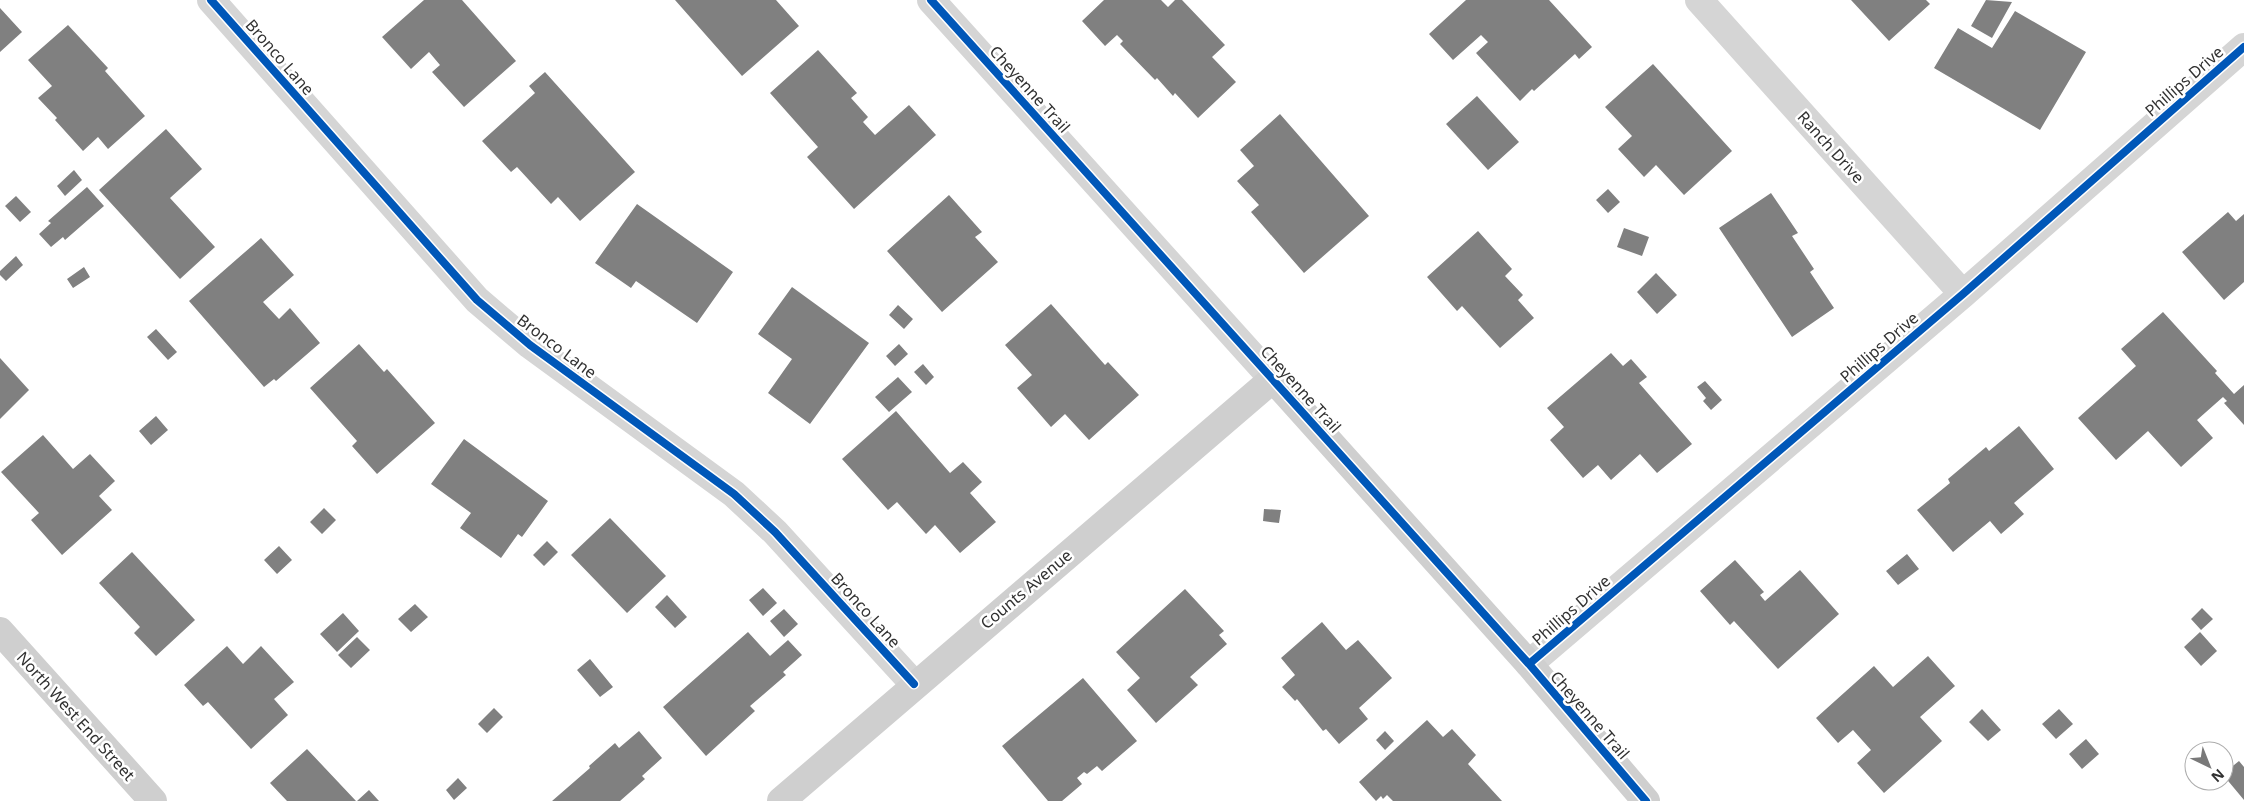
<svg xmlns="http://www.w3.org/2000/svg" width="2244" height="801" font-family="'Noto Sans',sans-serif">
  <rect width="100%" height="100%" fill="#fff"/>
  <!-- building -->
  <path fill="#808080" d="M424,0H462L516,61L464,107L432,72L440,65L429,52L411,69L382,37Z
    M675,0H776L799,26L742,76Z
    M1104,0H1161L1168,7L1175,0H1182L1225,45L1212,57L1236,82L1198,118L1175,93L1173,96L1157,78L1155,80L1120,44L1123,41L1117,35L1105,46L1082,21Z
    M1466,0H1549L1592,47L1579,59L1575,54L1534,91L1532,89L1520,101L1476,53L1488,42L1481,35L1453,60L1429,34Z
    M1851,0H1926L1930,4L1889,41Z
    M1986,0L2012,2L1992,38L1971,26Z
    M0,8L22,32L0,52Z
    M2015,11L2086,52L2040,130L1934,68L1958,28L1992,48Z
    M68,25L108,68L105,71L145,116L108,149L98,137L83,151L55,120L57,118L38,98L52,86L28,60Z
    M818,50L857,93L851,98L868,117L863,122L875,135L909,105L936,135L854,209L807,157L818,147L770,93Z
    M1653,64L1732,151L1684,195L1656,165L1644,177L1618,149L1632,136L1605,107Z
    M545,72L635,172L580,221L558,197L551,204L517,167L511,172L482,141L535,93L529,86Z
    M1477,96L1519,142L1488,170L1446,124Z
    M1280,114L1369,216L1304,273L1251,212L1259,205L1237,181L1254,166L1240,150Z
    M166,129L202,169L170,198L215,247L180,279L99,190Z
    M74,170L82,180L65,196L57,186Z
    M87,187L104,206L65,240L63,237L51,247L39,234L51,223L48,221Z
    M1608,189L1620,202L1608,213L1596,200Z
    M1771,193L1798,233L1792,236L1814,269L1810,272L1834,308L1792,337L1719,228Z
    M949,195L982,232L975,237L998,262L942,312L887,251Z
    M16,196L31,212L20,222L5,206Z
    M637,204L733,272L697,323L636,281L631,288L595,263Z
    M2228,212L2236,221L2244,214V282L2224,300L2182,252Z
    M1624,228L1649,237L1642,256L1617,247Z
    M1478,231L1512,269L1505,276L1523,295L1518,300L1534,318L1500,348L1462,306L1457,311L1427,277Z
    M261,238L294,275L263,302L279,319L290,308L320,343L276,381L274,379L264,387L189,301Z
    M16,256L23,265L6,281L0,275V271Z
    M84,267L90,277L73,288L67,279Z
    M1656,273L1677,295L1657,314L1637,292Z
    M792,287L869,343L810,424L768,393L792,359L758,334Z
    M1051,304L1105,365L1108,362L1139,395L1089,440L1065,414L1051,427L1017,388L1032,375L1005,345Z
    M898,305L913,319L904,329L889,315Z
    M2163,312L2217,371L2215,373L2234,394L2244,385V425L2224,403L2227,401L2223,397L2197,420L2213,438L2181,467L2148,431L2116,460L2078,418L2136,366L2121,349Z
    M156,329L177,352L168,360L147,337Z
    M359,344L384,372L387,369L435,423L377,474L352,446L357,441L310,388Z
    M899,344L908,354L895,366L886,356Z
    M1611,353L1623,366L1631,359L1647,377L1639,383L1692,444L1657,473L1640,454L1611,480L1598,465L1583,478L1550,440L1564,427L1547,408Z
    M0,358L29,390L0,419Z
    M923,364L934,377L926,385L914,372Z
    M898,377L912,392L889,412L875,397Z
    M1705,381L1722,400L1711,410L1703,401L1706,398L1697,387Z
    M896,411L950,473L963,462L982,482L970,493L996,522L960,553L935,525L926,534L897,502L888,510L842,459Z
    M156,416L168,430L151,445L139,431Z
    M2019,426L2054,469L2014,503L2024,514L2001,534L1990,521L1953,552L1917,510L1950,483L1948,479L1986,447L1989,451Z
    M43,435L73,469L90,454L115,481L99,496L112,510L62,555L31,520L39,513L1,472Z
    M464,439L548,501L522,537L518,534L501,558L460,528L471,513L431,484Z
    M324,508L336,520L322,534L310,522Z
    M1264,509L1281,510L1279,523L1263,521Z
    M610,518L666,576L627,613L571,555Z
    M547,541L558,552L544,566L533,555Z
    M279,546L292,560L277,574L264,560Z
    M132,552L195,620L156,656L134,633L140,627L99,583Z
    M1907,554L1919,569L1898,585L1886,571Z
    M1735,560L1764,592L1760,595L1765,601L1800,570L1839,614L1778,669L1734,621L1730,625L1700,591Z
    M763,588L777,603L763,616L749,600Z
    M1185,589L1224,631L1219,635L1227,644L1190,677L1198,685L1156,723L1127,690L1140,678L1116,652Z
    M667,595L687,617L675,628L655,607Z
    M415,604L428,617L411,632L398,619Z
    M2202,608L2213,619L2201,630L2191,619Z
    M784,609L798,624L784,637L770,621Z
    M343,613L359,631L337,652L320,634Z
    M1322,622L1346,650L1358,640L1392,678L1359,708L1368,719L1339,744L1326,729L1323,731L1297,699L1295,701L1282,687L1295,675L1281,658Z
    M748,632L770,656L788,640L802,655L783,672L786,675L750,706L755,711L706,756L663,707Z
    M2200,632L2217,651L2201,666L2184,647Z
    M357,637L370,650L351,668L338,655Z
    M227,646L243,664L261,646L294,682L274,699L288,715L251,749L208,702L203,706L184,685Z
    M1928,656L1955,686L1920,717L1942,741L1884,793L1857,763L1871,750L1853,730L1838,743L1816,718L1874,666L1893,687Z
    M590,659L613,687L600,697L577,670Z
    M1083,678L1137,741L1102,771L1097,766L1087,774L1084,772L1077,778L1082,784L1062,801H1048L1002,746Z
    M494,708L503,717L487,733L478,724Z
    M1982,709L2001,730L1988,741L1969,722Z
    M2059,709L2073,724L2056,739L2042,724Z
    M1427,720L1443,737L1452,729L1476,755L1468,764L1502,801H1393L1387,795L1383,799L1381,796L1376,801L1359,782Z
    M639,731L662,758L642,776L645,779L620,801H552L590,768L589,766L615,743L619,748Z
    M1385,731L1394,741L1385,750L1376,740Z
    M2086,739L2099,754L2082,769L2069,754Z
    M307,749L356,801H287L270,783Z
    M2239,761L2244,767V800L2224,776V773Z
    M458,778L467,788L454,800L446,790Z
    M369,790L379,801H357Z"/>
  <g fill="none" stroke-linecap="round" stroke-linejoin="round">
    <!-- street -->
    <path stroke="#d5d5d5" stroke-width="28" d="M211,0L477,300L530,345L734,494L775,532L914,684
      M931,0L1273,379
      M1699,0L1963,294
      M1529,664L1963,294L2244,47"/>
    <!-- secondary -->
    <path stroke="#cfcfcf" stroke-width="28" d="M0,631L153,801
      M781,801L1273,379L1529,664L1646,801"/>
    <!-- cycleway casing -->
    <g stroke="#fff" stroke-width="11">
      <path id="cycleway" d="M211,0L477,300L530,345L734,494L775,532L914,684
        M931,0L1529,664L1646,801
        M1529,664L1963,294L2244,47"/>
    </g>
    <!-- cycleway -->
    <use href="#cycleway" stroke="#0057b8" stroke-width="8"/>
  </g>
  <g text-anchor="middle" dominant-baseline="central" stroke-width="5" stroke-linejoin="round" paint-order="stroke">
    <!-- street labels -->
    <g font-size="16" fill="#313131" stroke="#fff">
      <text transform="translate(280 57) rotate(49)">Bronco Lane</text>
      <text transform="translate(2184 81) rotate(-41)">Phillips Drive</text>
      <text transform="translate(1030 89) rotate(48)">Cheyenne Trail</text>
      <text transform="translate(1831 147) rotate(48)">Ranch Drive</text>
      <text transform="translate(557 346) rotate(37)">Bronco Lane</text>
      <text transform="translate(1879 347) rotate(-41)">Phillips Drive</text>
      <text transform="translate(1301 389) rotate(48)">Cheyenne Trail</text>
      <text transform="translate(1026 589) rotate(-40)">Counts Avenue</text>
      <text transform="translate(866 610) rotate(48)">Bronco Lane</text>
      <text transform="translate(1571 610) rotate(-41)">Phillips Drive</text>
      <text transform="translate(1590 715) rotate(49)">Cheyenne Trail</text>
      <text transform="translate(76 716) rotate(48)">North West End Street</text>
    </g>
  </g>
  <!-- north arrow -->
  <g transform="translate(2209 766) rotate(137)"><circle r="24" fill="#ffffff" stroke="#adadad"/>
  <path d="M0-4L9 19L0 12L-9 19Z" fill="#797979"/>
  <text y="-8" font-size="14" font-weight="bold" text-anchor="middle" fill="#313131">N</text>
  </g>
</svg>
